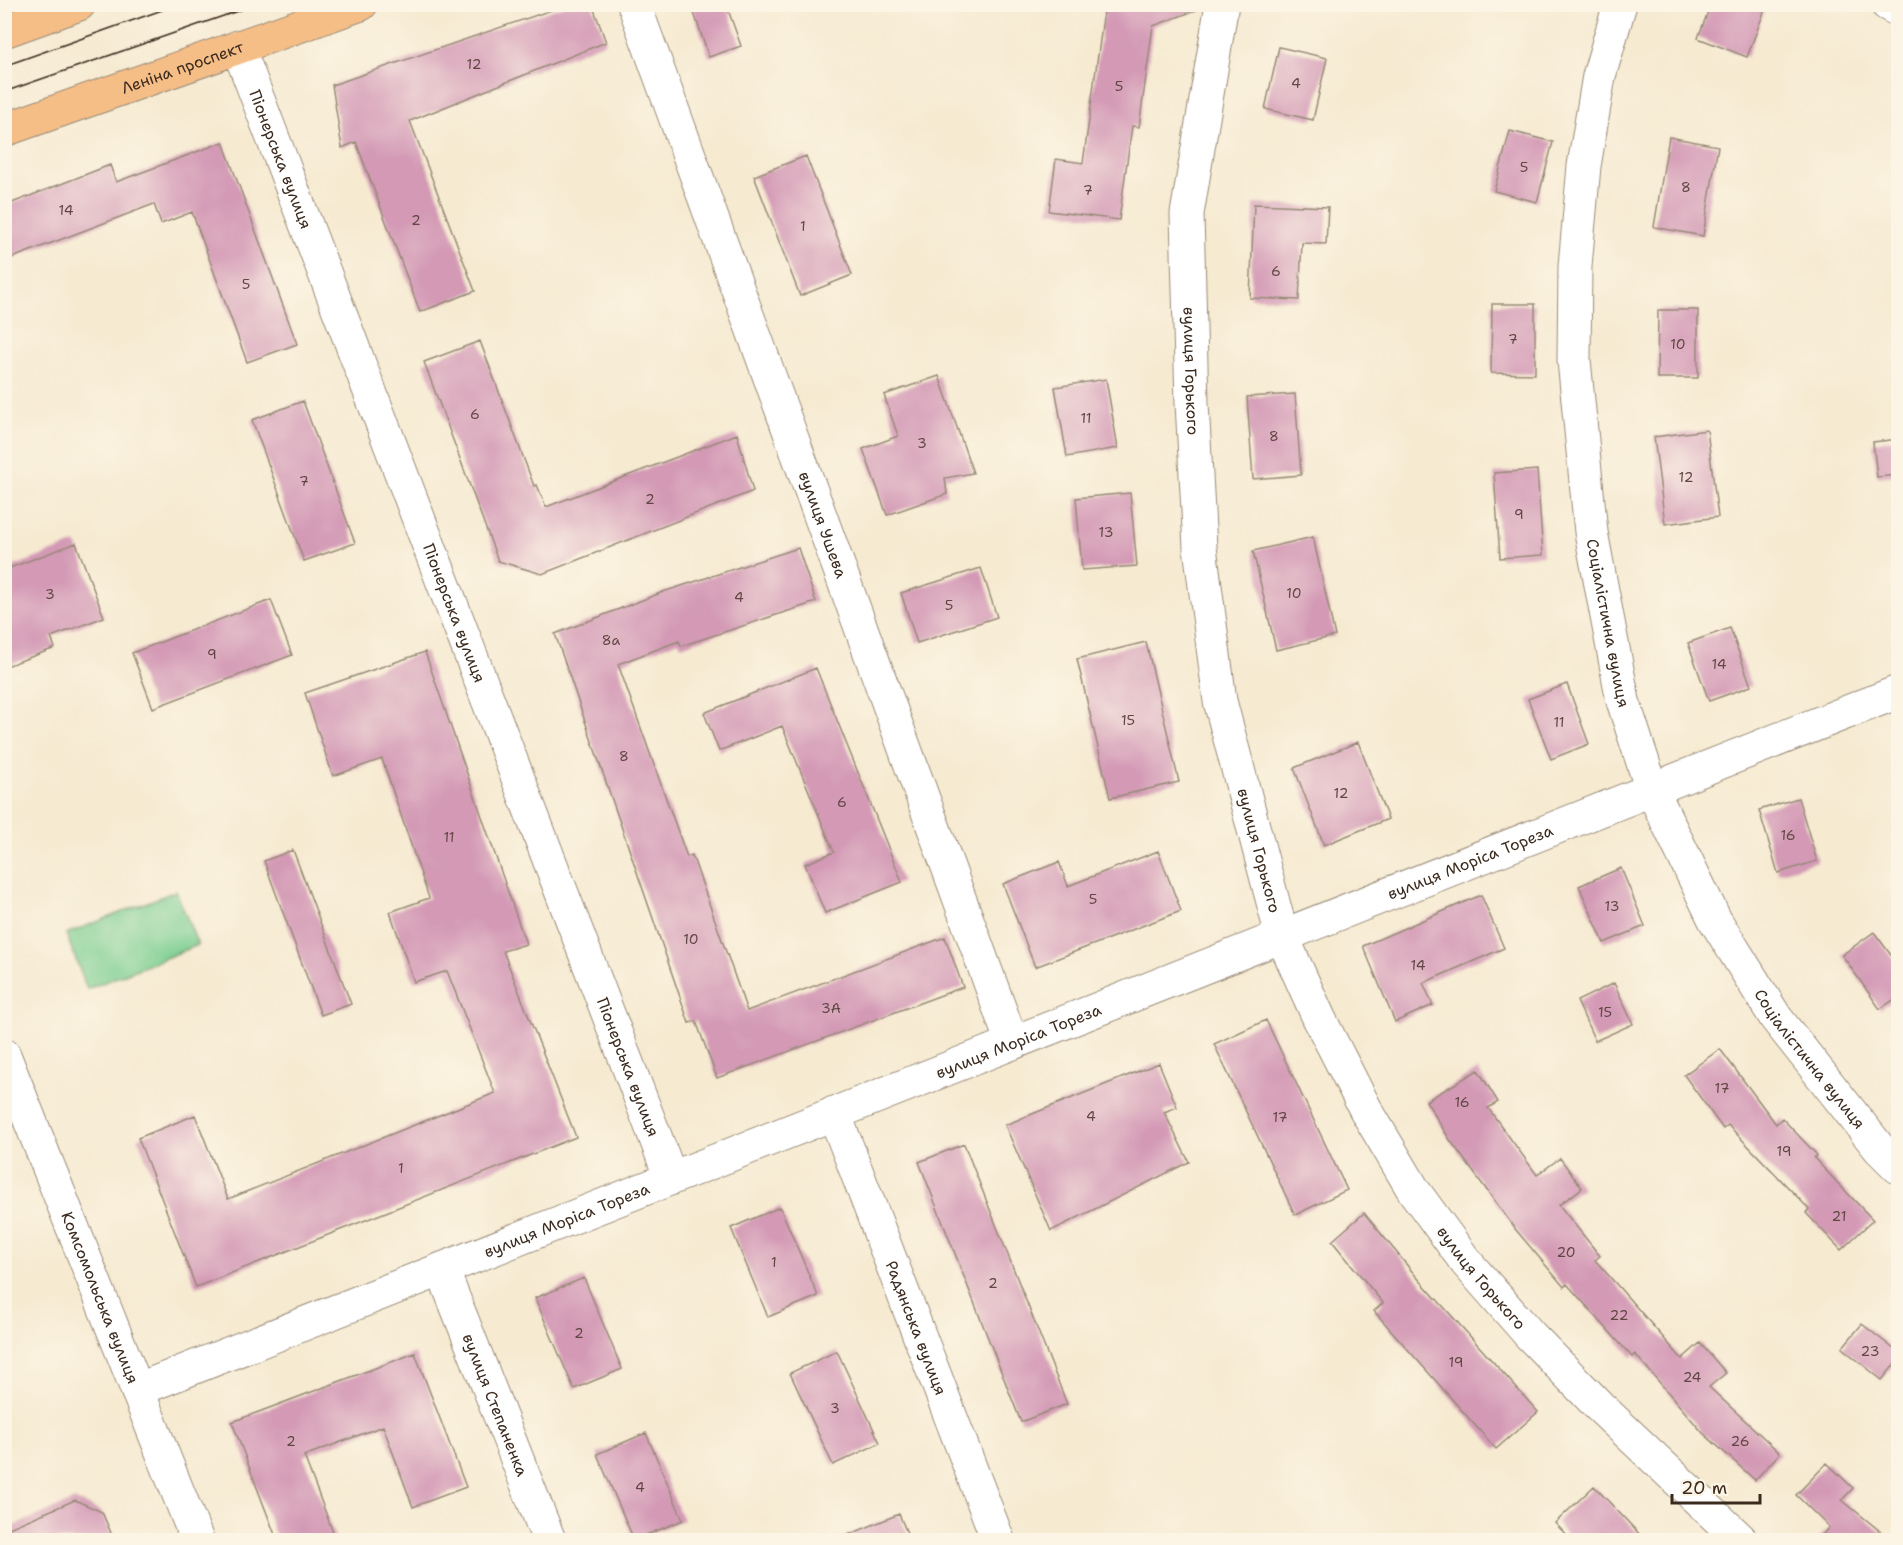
<svg xmlns="http://www.w3.org/2000/svg" width="1903" height="1545" font-family="'Shantell Sans',sans-serif">
  <rect width="100%" height="100%" fill="#fcf5e5"/>
  <filter id="ink" filterUnits="userSpaceOnUse"><feTurbulence type="fractalNoise" baseFrequency=".0167" numOctaves="2"/><feDisplacementMap in="SourceGraphic" scale="12" xChannelSelector="R" yChannelSelector="G"/><feConvolveMatrix kernelMatrix="1 2 1 2 8 2 1 2 1" color-interpolation-filters="sRGB"/></filter>
  <filter id="wash" filterUnits="userSpaceOnUse"><feTurbulence type="fractalNoise" baseFrequency=".008" numOctaves="4" result="noise"/><feDisplacementMap in="SourceGraphic" scale="24" xChannelSelector="R" yChannelSelector="G"/><feGaussianBlur stdDeviation="1.35" result="paint"/><feColorMatrix in="noise" values="0 0 0 0 0 0 0 0 0 0 0 0 0 0 0 0 0 1.4 0 .05"/><feComposite in="paint" operator="in"/></filter>
  <g filter="url(#wash)">
    <rect width="100%" height="100%" fill="#f6ead1"/>
    <!-- green -->
    <path fill="#79cd90" stroke="#5a7c57" stroke-width="1.5" d="M176,891L198,945L87,989L66,934Z"/>
    <g id="blocks">
      <!-- building -->
      <path fill="#d399b5" d="M569,4H592L606,42L410,121L475,291L420,312L356,142L342,148L332,85Z
        M691,4H726L741,46L709,57Z
        M1105,4H1203L1202,8L1153,26L1139,127L1132,126L1119,220L1049,211L1056,159L1083,163Z
        M1711,4H1767L1747,57L1698,38Z
        M1279,47L1327,58L1313,120L1265,109Z
        M1510,131L1553,142L1537,202L1494,191Z
        M1669,137L1718,146L1703,236L1654,227Z
        M223,142L297,344L247,362L192,212L161,224L154,204L12,258L4,237V206L110,165L116,182Z
        M806,156L852,275L800,296L754,176Z
        M1254,204L1328,207L1326,244L1302,243L1299,300L1250,298Z
        M1492,304H1535V374L1491,373Z
        M1658,310H1698V378H1657Z
        M480,341L534,486L537,485L546,507L737,434L753,491L542,574L498,561L424,362Z
        M939,376L973,473L945,478L947,494L887,515L863,449L898,436L884,395Z
        M1106,379L1118,448L1067,457L1055,387Z
        M1295,394L1301,475L1253,479L1247,397Z
        M303,401L355,543L304,561L252,420Z
        M1707,430L1718,517L1665,524L1654,437Z
        M1899,439V475L1877,477L1873,442Z
        M1537,470L1543,555L1500,558L1494,473Z
        M1130,493L1137,566L1082,570L1076,498Z
        M1313,537L1335,636L1276,650L1253,551Z
        M76,543L104,617L51,637L55,648L4,667V570Z
        M798,548L816,602L681,646L679,641L618,664L687,857L692,855L747,1011L945,937L963,987L717,1078L696,1021L689,1023L555,634L663,592Z
        M981,568L997,617L917,643L901,593Z
        M271,600L292,655L153,708L132,653Z
        M1730,628L1751,686L1709,701L1688,643Z
        M1146,642L1179,782L1110,798L1077,659Z
        M425,652L526,944L503,951L576,1137L196,1287L138,1138L195,1115L228,1199L495,1093L447,971L414,982L390,912L429,898L382,759L333,776L305,693Z
        M816,668L902,882L825,913L805,864L834,852L782,726L719,751L704,713Z
        M1567,684L1589,744L1551,759L1528,699Z
        M1358,742L1388,819L1324,845L1294,768Z
        M1798,798L1817,861L1778,873L1759,810Z
        M293,850L351,1004L321,1015L264,861Z
        M1158,851L1181,911L1035,967L1003,884L1059,862L1068,886Z
        M1621,868L1645,926L1604,943L1579,886Z
        M1481,895L1504,948L1423,983L1433,1005L1395,1022L1363,946Z
        M1874,932L1899,966V996L1880,1009L1842,955Z
        M1614,983L1633,1024L1595,1041L1577,1001Z
        M1266,1020L1347,1190L1295,1215L1214,1044Z
        M1720,1049L1776,1124L1782,1118L1817,1155L1814,1158L1873,1220L1841,1250L1806,1213L1809,1209L1728,1125L1723,1129L1684,1075Z
        M1159,1063L1177,1107L1164,1112L1189,1162L1051,1231L1005,1125Z
        M1478,1070L1498,1102L1488,1108L1537,1175L1560,1158L1582,1188L1559,1205L1600,1256L1595,1260L1682,1359L1700,1343L1726,1373L1709,1387L1780,1453L1755,1480L1703,1433L1635,1354L1632,1357L1567,1284L1564,1287L1516,1230L1450,1140L1426,1101Z
        M964,1144L1067,1404L1021,1422L919,1162Z
        M780,1207L818,1296L768,1317L731,1228Z
        M1364,1213L1415,1275L1538,1412L1496,1449L1374,1311L1383,1303L1332,1241Z
        M584,1278L622,1369L574,1389L535,1298Z
        M1862,1324L1899,1353V1359L1882,1380L1842,1348Z
        M837,1351L880,1443L833,1465L790,1373Z
        M415,1353L466,1487L413,1507L383,1426L304,1456L336,1540H277L232,1422Z
        M646,1433L683,1520L634,1540L597,1454Z
        M1827,1463L1853,1488L1842,1500L1891,1540H1818L1829,1527L1796,1495Z
        M1594,1486L1645,1540H1571L1555,1523Z
        M75,1500L102,1512L114,1540H4V1530Z
        M899,1514L910,1540H836Z"/>
    </g>
  </g>
  <g filter="url(#ink)">
    <use href="#blocks" fill-opacity="0" stroke="#988a78" stroke-width="1.5"/>
    <g fill="none" stroke-linecap="round" stroke-linejoin="round">
      <!-- minor casing -->
      <g stroke="#988a78" stroke-width="35">
        <g id="minor">
          <path id="s1" d="M634,4L1012,1043"/>
          <path id="s2" d="M1222,4L1187,214L1192,403L1200,547L1220,701L1282,936L1319,1018L1366,1110L1414,1191L1466,1262L1530,1335L1600,1407L1741,1540"/>
          <path id="s3" d="M1620,4L1599,76L1584,166L1575,266L1574,360L1591,532L1623,701L1652,790L1715,920L1776,1018L1879,1148L1898,1167"/>
          <path d="M1887,4L1898,10"/>
          <path id="s4" d="M238,47L671,1178"/>
          <path id="s5" d="M4,1055L197,1540"/>
          <path id="s6" d="M834,1113L998,1540"/>
          <path id="s7" d="M442,1269L549,1540"/>
          <path id="s8" d="M137,1390L1898,692"/>
        </g>
      </g>
      <!-- major casing -->
      <g stroke="#988a78" stroke-width="35">
        <g id="major">
          <path d="M4,31L79,4"/>
          <path id="s9" d="M4,130L361,4"/>
        </g>
      </g>
      <!-- minor -->
      <use href="#minor" stroke="#fff" stroke-width="33"/>
      <!-- major -->
      <use href="#major" stroke="#f6be87" stroke-width="33"/>
      <!-- tram -->
      <path stroke="#3b2a1e" stroke-width="1.5" d="M4,66L179,4
        M4,92L258,4"/>
    </g>
  </g>
  <g text-anchor="middle" dominant-baseline="central" stroke-width="4.5" stroke-linejoin="round" paint-order="stroke">
    <!-- number labels -->
    <g font-size="14" fill="#614644">
      <text x="474" y="64">12</text>
      <text x="1296" y="83">4</text>
      <text x="1119" y="86">5</text>
      <text x="1524" y="167">5</text>
      <text x="1686" y="187">8</text>
      <text x="1088" y="190">7</text>
      <text x="66" y="210">14</text>
      <text x="416" y="220">2</text>
      <text x="803" y="226">1</text>
      <text x="1276" y="271">6</text>
      <text x="246" y="284">5</text>
      <text x="1513" y="339">7</text>
      <text x="1678" y="344">10</text>
      <text x="475" y="414">6</text>
      <text x="1086" y="418">11</text>
      <text x="1274" y="436">8</text>
      <text x="922" y="443">3</text>
      <text x="1686" y="477">12</text>
      <text x="304" y="481">7</text>
      <text x="650" y="499">2</text>
      <text x="1519" y="514">9</text>
      <text x="1106" y="532">13</text>
      <text x="1294" y="593">10</text>
      <text x="50" y="594">3</text>
      <text x="739" y="597">4</text>
      <text x="949" y="605">5</text>
      <text x="611" y="640">8а</text>
      <text x="212" y="654">9</text>
      <text x="1719" y="664">14</text>
      <text x="1128" y="720">15</text>
      <text x="1559" y="722">11</text>
      <text x="624" y="756">8</text>
      <text x="1341" y="793">12</text>
      <text x="842" y="802">6</text>
      <text x="1788" y="835">16</text>
      <text x="449" y="837">11</text>
      <text x="1093" y="899">5</text>
      <text x="1612" y="906">13</text>
      <text x="691" y="939">10</text>
      <text x="1418" y="965">14</text>
      <text x="831" y="1008">3А</text>
      <text x="1605" y="1012">15</text>
      <text x="1722" y="1088">17</text>
      <text x="1462" y="1102">16</text>
      <text x="1091" y="1116">4</text>
      <text x="1280" y="1117">17</text>
      <text x="1784" y="1151">19</text>
      <text x="401" y="1168">1</text>
      <text x="1839" y="1216">21</text>
      <text x="1566" y="1252">20</text>
      <text x="774" y="1262">1</text>
      <text x="993" y="1283">2</text>
      <text x="1619" y="1315">22</text>
      <text x="579" y="1333">2</text>
      <text x="1870" y="1351">23</text>
      <text x="1456" y="1362">19</text>
      <text x="1692" y="1377">24</text>
      <text x="835" y="1408">3</text>
      <text x="291" y="1441">2</text>
      <text x="1740" y="1441">26</text>
      <text x="640" y="1487">4</text>
    </g>
    <!-- street labels -->
    <g font-size="16" fill="#3b2a1e" stroke="#fcf5e5">
      <text stroke="none"><textPath href="#s9" startOffset="189">Леніна проспект</textPath></text>
      <text stroke="none"><textPath href="#s4" startOffset="120">Піонерська вулиця</textPath></text>
      <text stroke="none"><textPath href="#s2" startOffset="370">вулиця Горького</textPath></text>
      <text stroke="none"><textPath href="#s1" startOffset="554">вулиця Ушева</textPath></text>
      <text stroke="none"><textPath href="#s4" startOffset="606">Піонерська вулиця</textPath></text>
      <text stroke="none"><textPath href="#s3" startOffset="626">Соціалістична вулиця</textPath></text>
      <text stroke="none"><textPath href="#s2" startOffset="856">вулиця Горького</textPath></text>
      <text stroke="none"><textPath href="#s8" startOffset="1434">вулиця Моріса Тореза</textPath></text>
      <text stroke="none"><textPath href="#s8" startOffset="948">вулиця Моріса Тореза</textPath></text>
      <text stroke="none"><textPath href="#s3" startOffset="1112">Соціалістична вулиця</textPath></text>
      <text stroke="none"><textPath href="#s4" startOffset="1092">Піонерська вулиця</textPath></text>
      <text stroke="none"><textPath href="#s8" startOffset="462">вулиця Моріса Тореза</textPath></text>
      <text stroke="none"><textPath href="#s2" startOffset="1342">вулиця Горького</textPath></text>
      <text stroke="none"><textPath href="#s5" startOffset="261">Комсомольська вулиця</textPath></text>
      <text stroke="none"><textPath href="#s6" startOffset="230">Радянська вулиця</textPath></text>
      <text stroke="none"><textPath href="#s7" startOffset="146">вулиця Степаненка</textPath></text>
    </g>
  </g>
  <!-- margin -->
  <rect width="1903" height="1545" fill="none" stroke="#fcf5e5" stroke-width="24"/>
  <!-- scale -->
  <path d="M1672 1494v9h88v-9" fill="none" stroke="#3b2a1e" stroke-width="3"/>
  <text x="1681" y="1494" font-size="18" fill="#3b2a1e" stroke="#fcf5e5" stroke-width="4.5" paint-order="stroke">20 m</text>
</svg>
